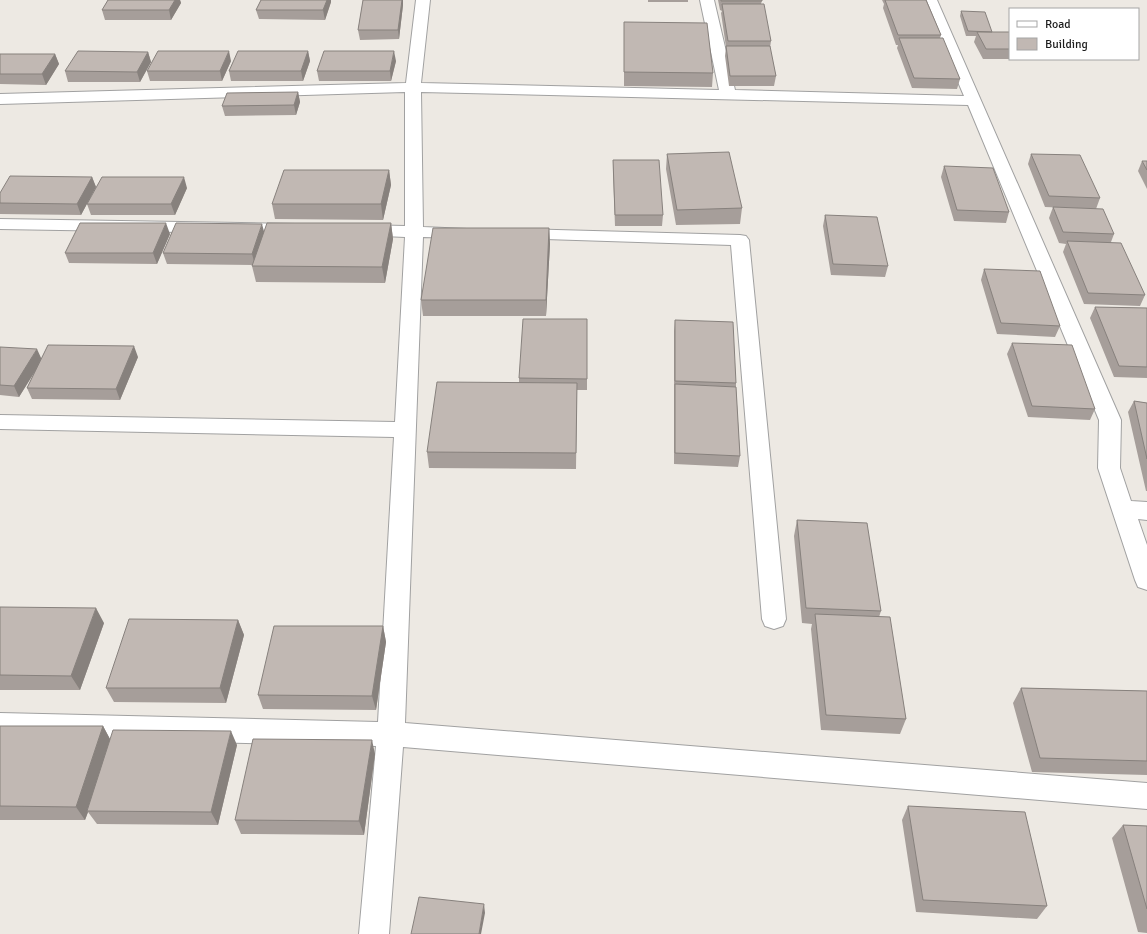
<svg xmlns="http://www.w3.org/2000/svg" width="1147" height="934" font-family="Signika,sans-serif">
  <rect width="100%" height="100%" fill="#ede9e3"/>
  <g fill="none" stroke-linecap="round" stroke-linejoin="round">
    <!-- minor casing -->
    <g stroke="#a1a1a1" stroke-width="2">
      <path id="minor" d="M416,0H430L421,83L719,90L700,0H714L735,90L964,96L923,0H937L1121,420L1120,468L1131,501L1147,502V520L1138,519L1147,545V590L1138,587L1135,580L1098,468L1099,420L968,105L421,92L423,227L467,229L470,233L467,237L461,238L423,237L405,723L1147,783V809L403,747L389,934H359L376,746L0,737V713L378,722L394,437L0,429V415L395,422L405,237L362,235L356,234L353,230L356,226L362,225L405,226V92L0,104V94L406,83Z
        M0,219L295,224L301,225L304,229L301,233L295,234L0,229Z
        M520,229L740,235L746,236L749,240L786,619L783,626L774,629L765,626L762,619L731,245L514,238L511,234L514,230Z"/>
    </g>
    <!-- minor -->
    <use href="#minor" fill="#fff" fill-rule="evenodd"/>
  </g>
  <!-- wall -->
  <path fill="#a69e9a" d="M108,0H180L181,3L171,20H105L102,10Z
    M261,0H331V2L325,20L259,19L256,10Z
    M363,0H403V5L399,39L360,40L358,30Z
    M648,0H688V2H648Z
    M718,0H762L761,4L771,41L770,48L776,76L774,86H729L725,56L726,47L721,13L722,11L720,10Z
    M882,0H927V1L941,35L940,38L960,79L957,89L912,88L897,48L898,45H896L883,8L884,4Z
    M961,11L992,32H1010V59H1027H983L974,42L976,36H966L960,16Z
    M624,22L713,73L712,87L624,86Z
    M308,51L310,61L303,81H231L229,71Z
    M148,52L151,62L140,82H68L65,71Z
    M0,54H55L59,64L46,85L0,84Z
    M231,61L222,81H150L147,71Z
    M396,61L391,81H319L317,71Z
    M298,92L300,102L296,115L225,116L222,106Z
    M667,154L742,208L740,224L676,225L666,169Z
    M1031,154L1100,198L1096,209L1045,207L1028,164Z
    M613,160L663,215L662,226H615L613,171Z
    M1142,161H1147V189L1138,171Z
    M944,166L1009,212L1006,223L954,221L941,177Z
    M389,170L391,185L383,220L275,219L272,204Z
    M92,177L96,187L81,215L0,214V193Z
    M187,188L175,215H91L87,204Z
    M1053,207L1114,234L1111,242L1145,295L1140,306L1084,304L1063,252L1066,244L1059,243L1049,218Z
    M825,215L888,266L885,277L831,275L823,226Z
    M391,223L393,239L385,283L256,282L252,266L253,265L167,264L163,253L264,232Z
    M549,228L550,244L546,316H423L421,300Z
    M170,234L157,264L69,263L65,253Z
    M984,269L1060,326L1055,337L997,334L981,280Z
    M1095,307L1147,308V378L1114,377L1090,318Z
    M587,319V390H577L576,469L429,468L427,452L519,382V378Z
    M675,320L736,383V387L740,456L738,467L674,464V331Z
    M1012,343L1095,409L1090,420L1028,417L1007,354Z
    M0,347L41,359L138,357L120,400L32,399L27,388L34,373L19,397L0,395Z
    M1134,401L1147,403V491H1146L1128,412Z
    M797,520L881,611L879,617L906,719L900,734L821,730L811,629L812,624L802,623L794,536Z
    M0,607L104,623L80,690H0Z
    M238,620L244,635L226,703L114,702L106,688Z
    M383,626L386,642L376,710L263,709L258,695Z
    M1021,688L1147,691V775L1032,772L1013,703Z
    M0,726H103L110,739L237,745L218,825L97,824L88,812L85,820H0Z
    M375,754L364,835L241,834L235,820Z
    M908,806L1047,906L1037,919L916,912L902,820Z
    M1123,825L1147,826V933L1138,932L1112,838Z"/>
  <!-- shaded-wall -->
  <path fill="#87817d" d="M175,0H180L181,3L171,20L169,10Z
    M327,0H331V2L325,20L323,10Z
    M402,0H403V5L399,39L398,30Z
    M229,51L231,61L222,81L220,71Z
    M308,51L310,61L303,81L301,71Z
    M394,51L396,61L391,81L390,71Z
    M148,52L151,62L140,82L137,72Z
    M55,54L59,64L46,85L42,74Z
    M298,92L300,102L296,115L294,105Z
    M389,170L391,185L383,220L381,204Z
    M92,177L96,187L81,215L77,204Z
    M184,177L187,188L175,215L171,204Z
    M166,223L170,234L157,264L153,253Z
    M391,223L393,239L385,283L382,267Z
    M262,224L265,235L255,265L252,254Z
    M549,228L550,244L546,316V300Z
    M134,346L138,357L120,400L116,389Z
    M37,349L42,360L19,397L14,386Z
    M96,608L104,623L80,690L71,676Z
    M238,620L244,635L226,703L220,688Z
    M383,626L386,642L376,710L372,696Z
    M103,726L111,741L87,811L88,812L85,820L76,807Z
    M231,731L237,745L218,825L211,812Z
    M372,740L375,754L364,835L359,821Z
    M484,904L485,913L481,934H479Z"/>
  <!-- building -->
  <path fill="#c1b8b3" stroke="#87817d" d="M108,0H175L169,10H102Z
    M261,0H327L323,10H256Z
    M363,0H402L398,30H358Z
    M721,0H762V1H721Z
    M885,0H926L941,35H898Z
    M722,4H764L771,41H728Z
    M961,11L985,12L992,32L968,31Z
    M624,22L707,23L713,73L624,72Z
    M977,32H1010V49H986Z
    M899,38H943L960,79L914,78Z
    M726,46H770L776,76H730Z
    M78,51L148,52L137,72L65,71Z
    M158,51H229L220,71H147Z
    M238,51H308L301,71H229Z
    M324,51H394L390,71H317Z
    M0,54H55L42,74H0Z
    M298,92L294,105L222,106L227,93Z
    M729,152L742,208L677,210L667,154Z
    M1031,154L1080,155L1100,198L1049,196Z
    M613,160H659L663,215H615Z
    M1142,161H1147V170Z
    M944,166L993,168L1009,212L957,210Z
    M284,170H389L381,204H272Z
    M10,176L92,177L77,204L0,203V193Z
    M102,177H184L171,204H87Z
    M1053,207L1103,209L1114,234L1063,232Z
    M825,215L877,217L888,266L833,264Z
    M80,223H166L153,253H65Z
    M176,223L262,224L252,254L163,253Z
    M267,223H391L382,267L252,266Z
    M433,228H549L546,300H421Z
    M1067,241L1121,243L1145,295L1088,293Z
    M984,269L1040,271L1060,326L1001,323Z
    M1095,307L1147,308V367L1119,366Z
    M523,319H587V379L519,378Z
    M675,320L733,322L736,383L675,381Z
    M1012,343L1072,345L1095,409L1032,406Z
    M48,345L134,346L116,389L27,388Z
    M0,347L37,349L14,386L0,385Z
    M437,382L577,383L576,453L427,452Z
    M675,384L736,387L740,456L675,453Z
    M1134,401L1147,403V459Z
    M797,520L867,523L881,611L806,608Z
    M0,607L96,608L71,676L0,675Z
    M815,614L890,617L906,719L826,715Z
    M129,619L238,620L220,688H106Z
    M274,626H383L372,696L258,695Z
    M1021,688L1147,691V761L1040,758Z
    M0,726H103L76,807L0,806Z
    M113,730L231,731L211,812L87,811Z
    M253,739L372,740L359,821L235,820Z
    M908,806L1025,812L1047,906L923,900Z
    M1123,825L1147,826V909Z
    M419,897L484,904L479,934H411Z"/>
  <!-- legend -->
  <rect x="1009" y="8" width="130" height="52" fill="#ffffff" stroke="#a5a5a5"/>
  <rect x="1017" y="21" width="20" height="6" fill="#ffffff" stroke="#a5a5a5"/>
  <text x="1045" y="28" font-size="12" fill="#1d1d1d">Road</text>
  <rect x="1017" y="38" width="20" height="12" fill="#c1b8b3" stroke="#a5a5a5"/>
  <text x="1045" y="48" font-size="12" fill="#1d1d1d">Building</text>
</svg>
